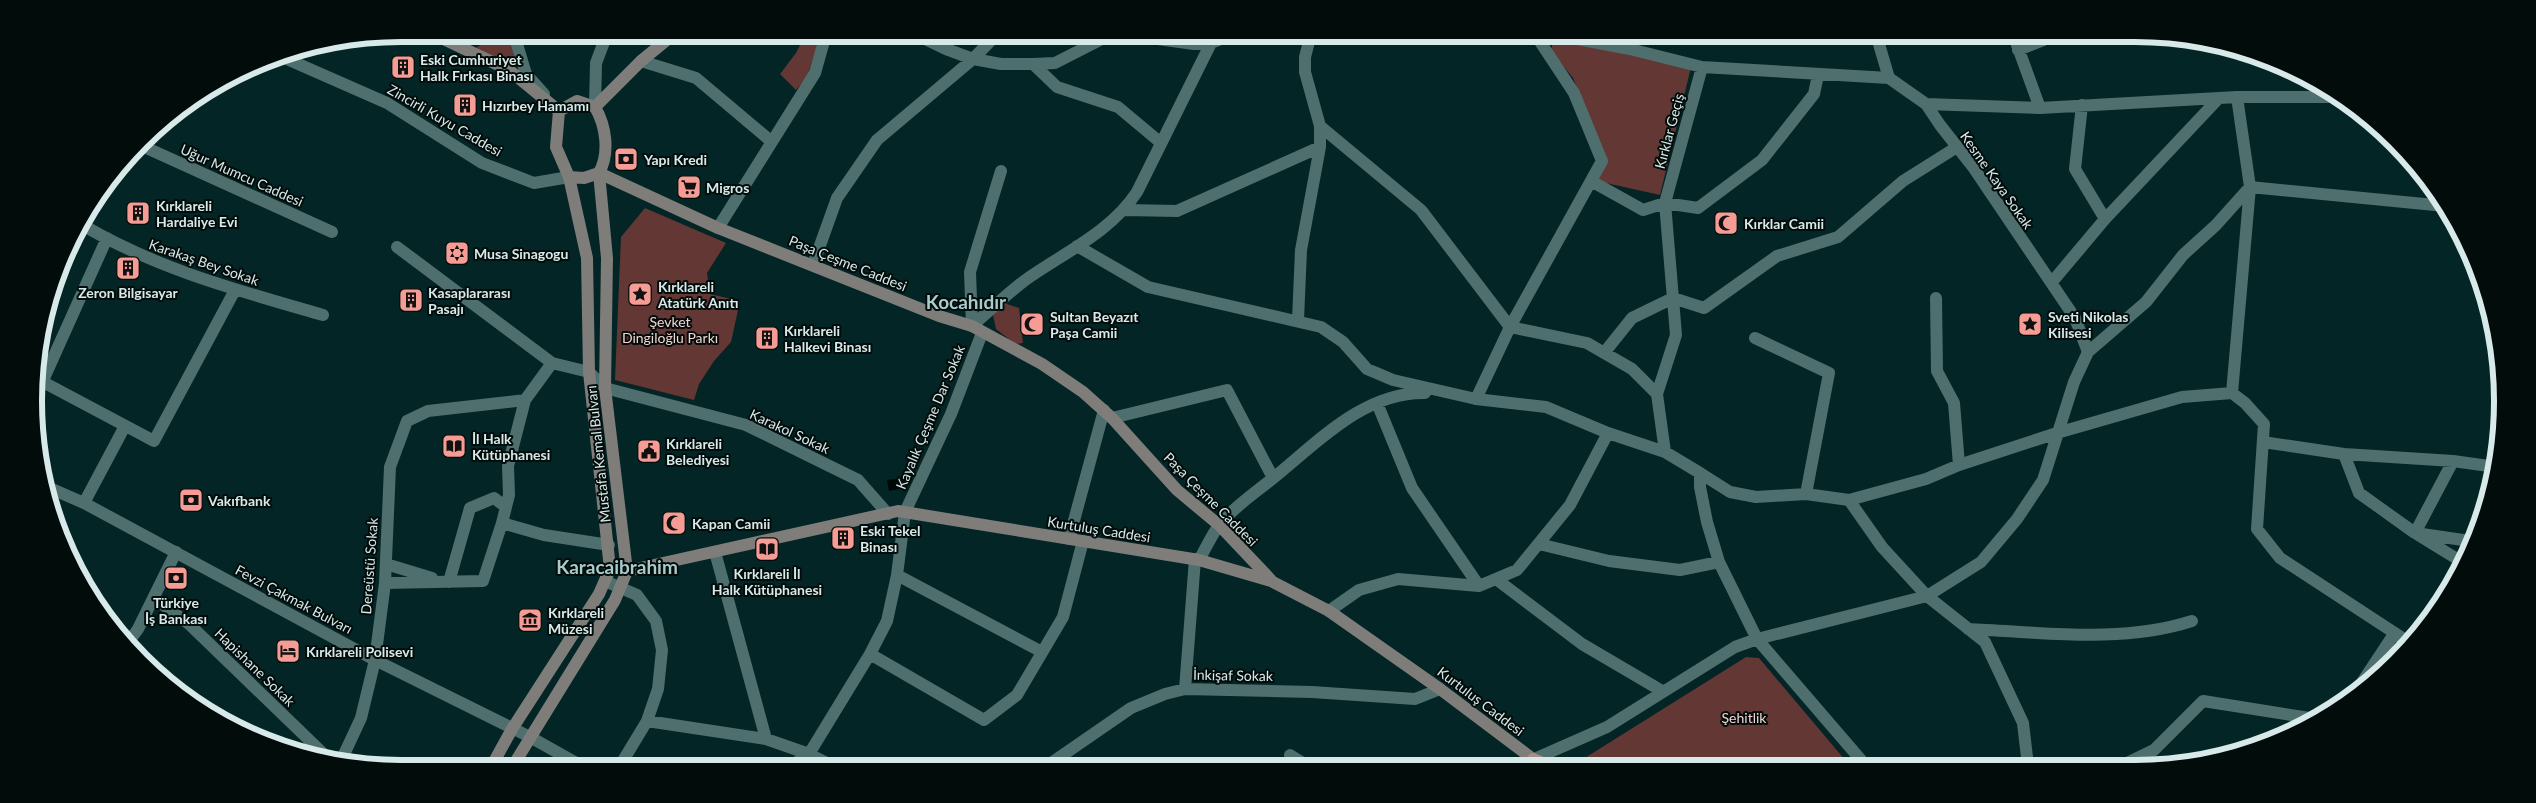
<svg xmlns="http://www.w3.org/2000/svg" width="2536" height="803" font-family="Lato,sans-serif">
  <rect width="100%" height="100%" fill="#032525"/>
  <!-- green -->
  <path fill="#633734" d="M502,34H514L520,57L501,66L474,54L477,47Z
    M1554,35L1692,63L1660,195L1597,181L1605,153L1573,78L1551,51Z
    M803,39L817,46L807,77L796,90L780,74L796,53Z
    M645,208L726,243L707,273L710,294L740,301L731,342L714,361L699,384L694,400L615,380L621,237Z
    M1004,303L1019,308L1023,343L1015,344L996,329L993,315Z
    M1746,657L1759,658L1851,767H1590L1580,761Z"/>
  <!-- water -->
  <path fill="#000808" d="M902,478L904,488L889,491L887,480Z"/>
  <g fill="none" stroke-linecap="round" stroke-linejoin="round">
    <!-- minor -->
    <path stroke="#4e6f6e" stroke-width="12" d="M915,34L946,49L973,59L1001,64H1033L1055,63L1102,39H1158L1194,44L1211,43L1234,34
      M1551,34L1630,49L1702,67L1889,78
      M1876,34L1889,78L1926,104L1940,125L1973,167L2075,318L2088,352
      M2013,34L2040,108
      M2018,50L2059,34
      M641,61L696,78L772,142
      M1033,64L1057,87L1118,107L1161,143
      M2237,97H2340
      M1926,104L2040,108L2237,97L2250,187L2232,393
      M2082,105L2075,169L2105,219
      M1320,126L1421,210L1510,327L1587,343L1632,369L1657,394L1665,452
      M140,145L332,232
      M1591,181L1643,210L1665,203L1698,208L1762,160L1814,94L1818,75
      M1125,210L1177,211L1320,147
      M81,224C156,269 240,291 323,315
      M718,228L815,73L826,34
      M1077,246L1148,287L1321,327L1343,342L1367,369L1393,380L1476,399L1546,407L1608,433L1665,452L1700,473
      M397,247L552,363L589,372L605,388L746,425L858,480L888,514
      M813,265L837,198L877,140L973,59L997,34
      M2052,282L2105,219L2219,98
      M1936,298L1937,371L1954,403L1959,465
      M1298,320L1301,250L1320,147V126L1305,72V57L1311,34
      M972,326C989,311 1006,295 1024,281C1063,253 1110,233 1137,192L1211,43
      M972,326L970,272L1001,171
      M1755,338L1829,373L1806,494
      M1604,353L1632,318L1673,298L1704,308L1777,256L1838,237L1903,181L1957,147
      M43,382L154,441L235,290
      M1657,394L1676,335L1665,203L1702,67
      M36,396L107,238
      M1476,399L1510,327L1602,161L1574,93L1535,34
      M1377,403L1412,488L1479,586
      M1112,418L1227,390L1273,478
      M2263,442L2344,454L2453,461L2496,467
      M2344,454L2359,493L2415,533L2462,562
      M2453,461L2415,533L2470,541
      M1849,500L1926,479L1959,465L2057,433L2182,397L2232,393L2245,403L2264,424L2257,529L2280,558L2407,641
      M84,503L125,426
      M502,523L509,495L508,466L525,400
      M1069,539L1104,410
      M1539,544L1609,561L1680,570L1719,562
      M715,552L766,739
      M1199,560C1206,548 1212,534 1220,524C1235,506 1255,493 1272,479C1317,443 1363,392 1425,393
      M386,564L432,578
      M897,575L1042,652
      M1496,579L1582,644L1662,691
      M605,581L637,595L656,621L662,650L658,689L647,721
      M449,582L470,508L494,498L506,507
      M385,583L483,581L502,523L544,535L609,545
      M154,598L189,624L332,762
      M1329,611L1359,590L1398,579L1479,586L1517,570L1570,505L1608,433
      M1968,629C2042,632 2120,644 2192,621
      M127,644L138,629L176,552
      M870,654L984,720L1017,695L1063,617L1083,541
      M1185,689L1195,559
      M2355,693L2394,634
      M530,737L587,769
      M1290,755L1311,768
      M340,763L361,718L375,660L385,583L390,467L407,421L428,411L525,400L552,363
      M2028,766L2023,723L1985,642L1927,596L1981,562L2017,519L2043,480L2074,382L2088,352L2146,302L2183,255L2216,225L2250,187L2445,206
      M2121,766L2154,750L2203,701L2316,719
      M1516,767L1607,727L1735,647L1757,639L1927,596L1882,547L1849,500L1806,494L1756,497L1730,492L1700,473V487L1707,522L1719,562L1757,639L1867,767
      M1044,768L1131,708L1165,694L1185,689L1312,692L1415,699L1440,689
      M618,769L647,721L766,739L809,754L837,768
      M786,769L809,754L870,654L887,621L897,575L905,512L951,414L982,333"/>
    <!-- tertiary -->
    <path stroke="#4e6f6e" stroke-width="12" d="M514,34L526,74L544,94
      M280,56L387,103L482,163L534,183L569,177
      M595,107L596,63L607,34
      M45,486L84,503L375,660L530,737"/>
    <!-- secondary -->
    <path stroke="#7e7d7a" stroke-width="12" d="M433,34L509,70L559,111
      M595,107L641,61L674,34
      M559,111L577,101L595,107
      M599,173L718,228L939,316L972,326L1042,364L1083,392L1112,418L1177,490L1219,525L1271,580
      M569,177L584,178L599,173
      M610,569L627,571L898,511L1199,560L1271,581L1329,611L1440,689L1533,759
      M490,769L512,729L599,594L610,569L589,372L587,258L569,177L556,147L559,111
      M511,769L615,600L627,571L605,388L607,258L599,173C610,153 606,126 595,107"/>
    <!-- primary -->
    <path stroke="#af8b86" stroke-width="12" d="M1533,759L1552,767"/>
  </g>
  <!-- icons -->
  <defs>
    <g id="building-square" transform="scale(1.25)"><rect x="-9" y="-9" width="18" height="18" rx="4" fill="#f59c94" stroke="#020c0b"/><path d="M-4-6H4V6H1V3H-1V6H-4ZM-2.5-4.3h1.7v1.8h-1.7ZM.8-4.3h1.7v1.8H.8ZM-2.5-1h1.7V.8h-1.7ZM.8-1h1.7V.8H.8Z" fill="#111"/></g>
    <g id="bank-square" transform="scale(1.25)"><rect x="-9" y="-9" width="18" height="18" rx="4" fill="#f59c94" stroke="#020c0b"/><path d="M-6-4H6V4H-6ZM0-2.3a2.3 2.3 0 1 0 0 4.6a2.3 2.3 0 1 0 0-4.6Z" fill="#111"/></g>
    <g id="supermarket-square" transform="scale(1.25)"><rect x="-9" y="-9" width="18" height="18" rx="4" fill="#f59c94" stroke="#020c0b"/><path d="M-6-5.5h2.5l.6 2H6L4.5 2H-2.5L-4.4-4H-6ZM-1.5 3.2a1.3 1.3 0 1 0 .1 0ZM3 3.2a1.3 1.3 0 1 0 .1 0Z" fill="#111"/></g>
    <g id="mosque-square" transform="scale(1.25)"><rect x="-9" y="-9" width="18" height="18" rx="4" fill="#f59c94" stroke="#020c0b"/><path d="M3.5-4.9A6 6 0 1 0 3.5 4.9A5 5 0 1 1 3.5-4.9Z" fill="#111"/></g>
    <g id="synagogue-square" transform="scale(1.25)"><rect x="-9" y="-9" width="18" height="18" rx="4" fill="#f59c94" stroke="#020c0b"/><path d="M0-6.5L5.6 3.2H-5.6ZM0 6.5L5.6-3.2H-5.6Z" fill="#111"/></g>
    <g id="sight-square" transform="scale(1.25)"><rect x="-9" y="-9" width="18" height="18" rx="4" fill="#f59c94" stroke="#020c0b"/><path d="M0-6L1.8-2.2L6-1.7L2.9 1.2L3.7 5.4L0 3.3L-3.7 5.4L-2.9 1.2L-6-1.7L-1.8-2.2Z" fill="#111"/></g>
    <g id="library-square" transform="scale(1.25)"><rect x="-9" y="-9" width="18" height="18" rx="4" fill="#f59c94" stroke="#020c0b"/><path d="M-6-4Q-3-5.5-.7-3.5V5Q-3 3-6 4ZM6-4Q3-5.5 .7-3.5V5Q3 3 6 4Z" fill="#111"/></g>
    <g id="civic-square" transform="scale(1.25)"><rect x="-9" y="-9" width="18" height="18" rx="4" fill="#f59c94" stroke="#020c0b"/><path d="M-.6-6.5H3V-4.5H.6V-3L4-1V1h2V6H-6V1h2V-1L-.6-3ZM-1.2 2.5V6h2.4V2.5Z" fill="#111"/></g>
    <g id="museum-square" transform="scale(1.25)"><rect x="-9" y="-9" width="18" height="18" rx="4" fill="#f59c94" stroke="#020c0b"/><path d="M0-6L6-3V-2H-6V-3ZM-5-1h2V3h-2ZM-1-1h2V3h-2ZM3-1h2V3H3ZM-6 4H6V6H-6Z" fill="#111"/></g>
    <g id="hotel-square" transform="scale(1.25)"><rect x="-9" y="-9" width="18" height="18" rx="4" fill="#f59c94" stroke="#020c0b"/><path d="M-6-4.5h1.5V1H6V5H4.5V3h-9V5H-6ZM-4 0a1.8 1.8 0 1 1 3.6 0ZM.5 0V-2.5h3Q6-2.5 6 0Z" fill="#111"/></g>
  </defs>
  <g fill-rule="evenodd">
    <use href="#building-square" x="403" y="67"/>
    <use href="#building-square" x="465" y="105"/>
    <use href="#bank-square" x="626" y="159"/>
    <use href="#supermarket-square" x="689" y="187"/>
    <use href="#building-square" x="138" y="213"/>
    <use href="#mosque-square" x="1726" y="223"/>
    <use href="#synagogue-square" x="457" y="253"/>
    <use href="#building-square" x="128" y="268"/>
    <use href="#sight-square" x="640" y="294"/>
    <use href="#building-square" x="411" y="300"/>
    <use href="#mosque-square" x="1032" y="324"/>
    <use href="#sight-square" x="2030" y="324"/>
    <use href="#building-square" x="767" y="338"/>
    <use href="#library-square" x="454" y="446"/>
    <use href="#civic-square" x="649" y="451"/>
    <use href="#bank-square" x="191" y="500"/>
    <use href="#mosque-square" x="674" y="523"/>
    <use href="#building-square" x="843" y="538"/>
    <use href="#library-square" x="767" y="549"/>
    <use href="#bank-square" x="176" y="578"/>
    <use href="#museum-square" x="530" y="620"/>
    <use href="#hotel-square" x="288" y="651"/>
  </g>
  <g text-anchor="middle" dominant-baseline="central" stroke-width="4" stroke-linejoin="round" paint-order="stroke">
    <!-- poi labels -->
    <g font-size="14" font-weight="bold" fill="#d7e9e8" stroke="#020c0b" text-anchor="start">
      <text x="420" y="59">Eski Cumhuriyet<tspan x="420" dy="16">Halk Fırkası Binası</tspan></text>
      <text x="482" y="105">Hızırbey Hamamı</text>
      <text x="644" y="159">Yapı Kredi</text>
      <text x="706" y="187">Migros</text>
      <text x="156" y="205">Kırklareli<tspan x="156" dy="16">Hardaliye Evi</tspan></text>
      <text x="1744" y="223">Kırklar Camii</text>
      <text x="474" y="253">Musa Sinagogu</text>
      <text x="658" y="286">Kırklareli<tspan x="658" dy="16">Atatürk Anıtı</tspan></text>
      <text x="128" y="292" text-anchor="middle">Zeron Bilgisayar</text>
      <text x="428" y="292">Kasaplararası<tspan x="428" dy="16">Pasajı</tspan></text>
      <text x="1050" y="316">Sultan Beyazıt<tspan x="1050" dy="16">Paşa Camii</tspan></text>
      <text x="2048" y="316">Sveti Nikolas<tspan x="2048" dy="16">Kilisesi</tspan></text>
      <text x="784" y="330">Kırklareli<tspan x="784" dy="16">Halkevi Binası</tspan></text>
      <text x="472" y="438">İl Halk<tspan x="472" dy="16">Kütüphanesi</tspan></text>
      <text x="666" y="443">Kırklareli<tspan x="666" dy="16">Belediyesi</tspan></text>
      <text x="208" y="500">Vakıfbank</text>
      <text x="692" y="523">Kapan Camii</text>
      <text x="860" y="530">Eski Tekel<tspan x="860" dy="16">Binası</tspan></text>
      <text x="767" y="573" text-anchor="middle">Kırklareli İl<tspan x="767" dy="16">Halk Kütüphanesi</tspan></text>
      <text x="176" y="602" text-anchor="middle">Türkiye<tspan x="176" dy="16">İş Bankası</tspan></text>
      <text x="548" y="612">Kırklareli<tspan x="548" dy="16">Müzesi</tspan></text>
      <text x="306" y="651">Kırklareli Polisevi</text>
    </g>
    <!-- street labels -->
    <g font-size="14" fill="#d7e9e8" stroke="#020c0b">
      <text transform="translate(445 120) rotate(30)">Zincirli Kuyu Caddesi</text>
      <text transform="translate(1669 131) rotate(-75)">Kırklar Geçiş</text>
      <text transform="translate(242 175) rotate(24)">Uğur Mumcu Caddesi</text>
      <text transform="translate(1997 180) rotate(55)">Kesme Kaya Sokak</text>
      <text transform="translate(204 262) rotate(19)">Karakaş Bey Sokak</text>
      <text transform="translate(848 263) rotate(22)">Paşa Çeşme Caddesi</text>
      <text transform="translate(930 417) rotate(-67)">Kayalık Çeşme Dar Sokak</text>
      <text transform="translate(790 431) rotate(25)">Karakol Sokak</text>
      <text transform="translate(598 454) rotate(-96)">Mustafa Kemal Bulvarı</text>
      <text transform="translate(1211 499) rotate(45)">Paşa Çeşme Caddesi</text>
      <text transform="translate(1099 529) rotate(9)">Kurtuluş Caddesi</text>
      <text transform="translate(369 566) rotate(-86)">Dereüstü Sokak</text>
      <text transform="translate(294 599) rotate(28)">Fevzi Çakmak Bulvarı</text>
      <text transform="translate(255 667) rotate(44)">Hapishane Sokak</text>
      <text transform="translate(1233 675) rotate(1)">İnkişaf Sokak</text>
      <text transform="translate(1481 701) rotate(37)">Kurtuluş Caddesi</text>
    </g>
    <!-- park labels -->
    <g font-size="14" fill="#f4d3cf" stroke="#020c0b">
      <text x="670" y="321">Şevket<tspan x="670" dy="16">Dingiloğlu Parkı</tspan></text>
      <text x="1744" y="717">Şehitlik</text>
    </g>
    <!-- district labels -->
    <g font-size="19" font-weight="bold" fill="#a8cccb" stroke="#020c0b">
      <text x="966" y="301">Kocahıdır</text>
      <text x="617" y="566">Karacaibrahim</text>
    </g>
  </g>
  <!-- crop -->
  <path d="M0 0H2536V803H0ZM401 42H2135A359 359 0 0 1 2494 401V401A359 359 0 0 1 2135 760H401A359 359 0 0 1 42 401V401A359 359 0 0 1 401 42Z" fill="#020c0b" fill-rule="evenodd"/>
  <path fill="none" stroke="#d7e9e8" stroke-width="6" d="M401 42H2135A359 359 0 0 1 2494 401V401A359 359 0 0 1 2135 760H401A359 359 0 0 1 42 401V401A359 359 0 0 1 401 42Z"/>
</svg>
